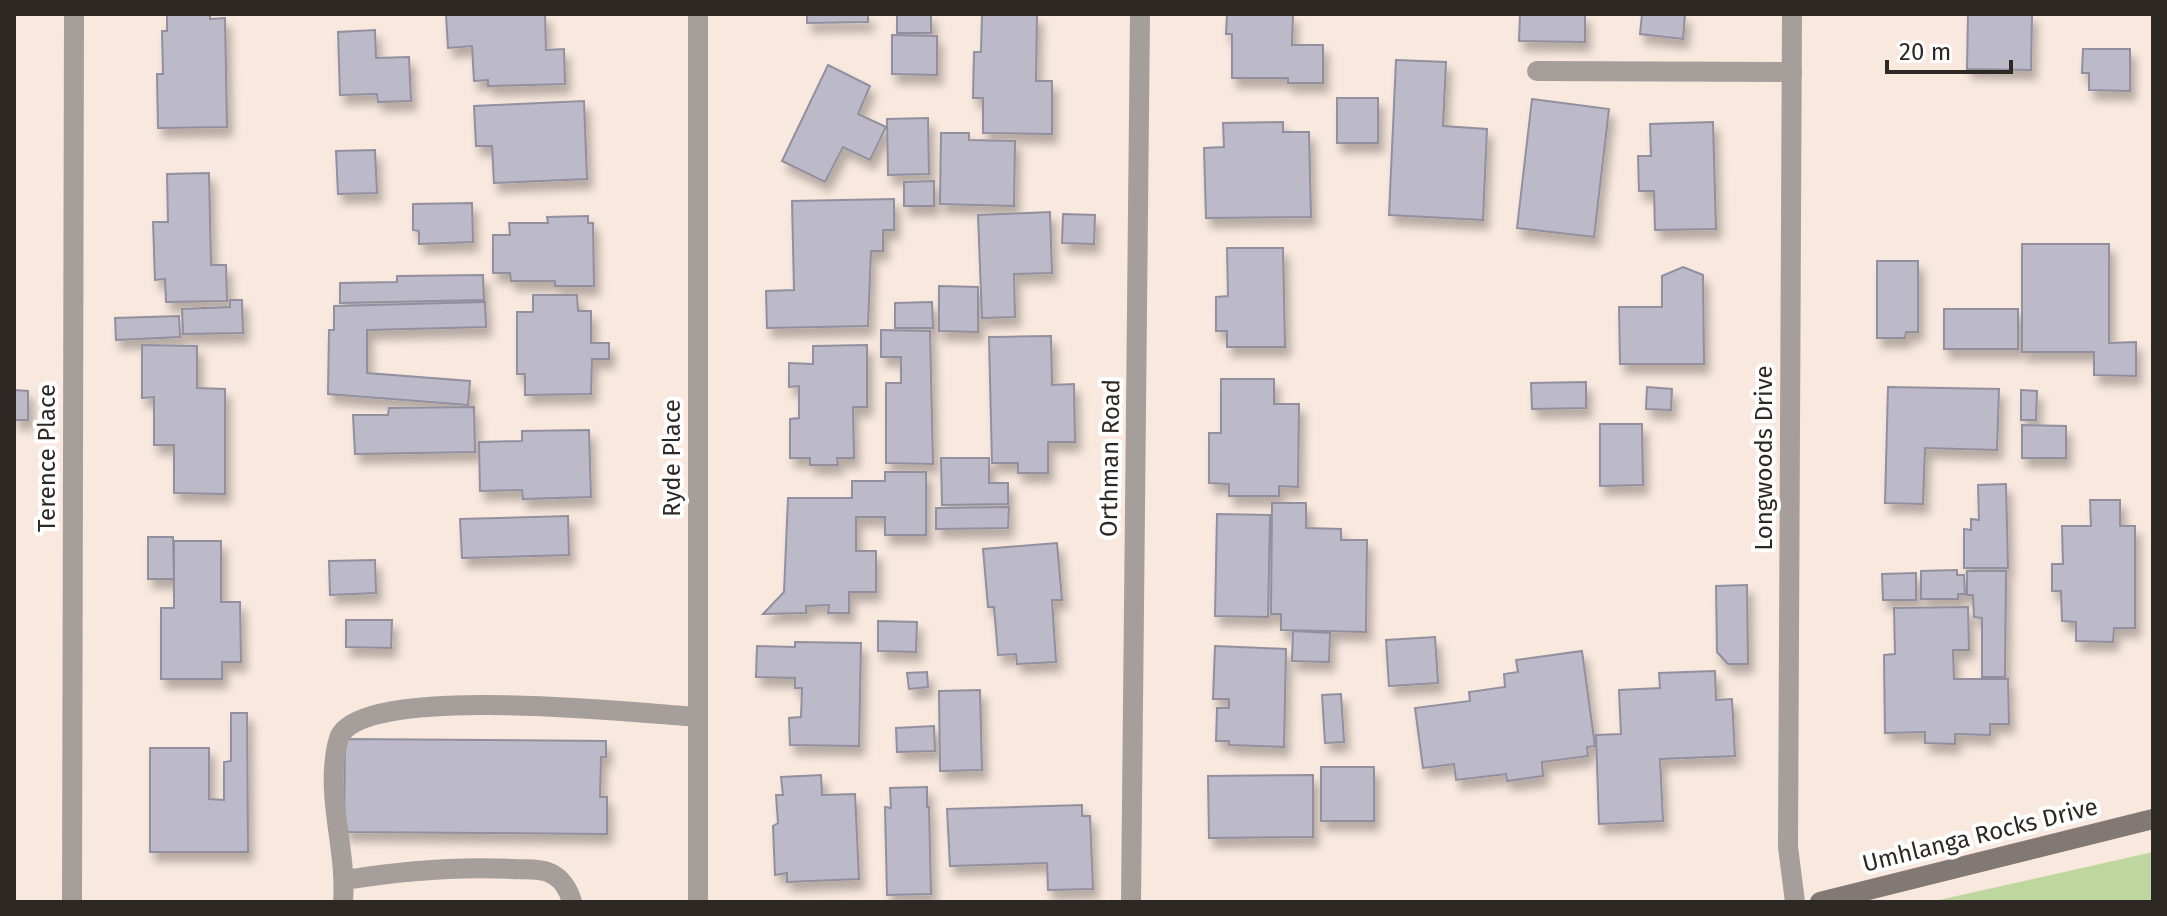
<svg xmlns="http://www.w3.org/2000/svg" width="2167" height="916" font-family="'Fira Sans',sans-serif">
  <defs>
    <filter id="shadow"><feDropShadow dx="5" dy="9" stdDeviation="4" flood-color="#0004"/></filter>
  </defs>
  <rect width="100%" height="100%" fill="#f8e8de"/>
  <!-- green -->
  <path fill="#bed79e" d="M2153,852V902H1930Z"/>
  <!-- building -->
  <path fill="#bcbac9" stroke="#928f9e" stroke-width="2" filter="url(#shadow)" d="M167,14H210V19L225,18L227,127L158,128L157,74H163L162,31H167Z
    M446,14H545L546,50L564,49L565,84L488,86V80L474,81L472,46L448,48Z
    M807,14H868V22L807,23Z
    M897,14H931V33H897Z
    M982,14H1037L1036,81H1052V134L983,133V98H973L974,52H981Z
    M1227,14H1293L1292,45H1323V83H1288V78H1232V34H1226Z
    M1520,14H1585V42L1519,41Z
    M1642,14H1685L1683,39L1640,34Z
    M1968,14H2032L2031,70L1967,69Z
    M375,30L376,58L409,57L411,101L378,102L377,94L340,95L338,32Z
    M892,35L937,36V75L892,74Z
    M2083,49H2130V91L2089,90V73H2082Z
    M1396,60L1446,62L1443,126L1487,129L1483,220L1389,215Z
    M828,65L870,86L858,114L886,127L870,160L843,147L825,182L782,161Z
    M1337,98H1378V143H1337Z
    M1532,99L1609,109L1594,237L1517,228Z
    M584,101L587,179L494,183L492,146H476L474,106Z
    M928,118L929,174L888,175L887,119Z
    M1283,122V132H1309L1311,217L1206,218L1204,148L1224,147L1223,123Z
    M1713,122L1716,229L1655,230L1654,191H1639L1638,156H1651L1650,124Z
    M941,133H969V140L1015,141L1014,206L940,204Z
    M375,150L377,193L338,194L336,151Z
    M209,173L211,265H226L227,301L166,302L165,279L155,280L153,222H168L167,174Z
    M934,181V206H904V182Z
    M894,199V230H883V251H871L868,326L767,328L766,291L794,290L792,201Z
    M472,203L473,242L419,244V231L413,230V204Z
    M1050,212L1052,273L1014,274L1015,317L982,318L978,215Z
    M1063,214L1095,215L1094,244L1062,243Z
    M588,216V223H593L594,286H555V281H511L510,273H493V235H510L509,223H548L547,217Z
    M2022,244H2109V343L2136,342V376L2094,375V352H2022Z
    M1227,248H1283L1285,347H1227V331H1216V297L1228,296Z
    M1877,261H1918V332H1906L1905,338H1877Z
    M1683,267L1703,275L1704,364H1620L1619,307H1662V276Z
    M483,275L484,300L340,303V283L397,282V276Z
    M939,286L978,287V332L939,331Z
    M533,295H577L578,311H591V343H609V359H592L591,394L525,395V374H517V312H533Z
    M230,300H242L243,333L183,334L182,309L230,307Z
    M485,302L486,327L367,330V373L470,381L468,405L328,394L329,330H334V306Z
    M932,302L933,328H895V303Z
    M1944,309H2018V349H1944Z
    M179,316L180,337L116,340L115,318Z
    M881,330L930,331L933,464L886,463V383H901V357H881Z
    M1051,336L1052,385L1074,384L1075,442H1048V473H1018V463H992L989,337Z
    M142,345L197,346V388L225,389V494L174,493V445H154V397L142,398Z
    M867,345V407H853L854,458H837L838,465H810V458H790V419L799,418V386L789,387V363L813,364V346Z
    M1221,379H1274V404H1299L1298,487L1279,486V496H1229V484L1209,483V433H1221Z
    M1586,382V408L1532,409L1531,383Z
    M1647,387L1672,389L1671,410L1646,409Z
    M1888,387L1999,389L1997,450L1925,448L1923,504L1885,503Z
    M14,390L28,391V420H14Z
    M2021,390L2037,391L2036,420H2021Z
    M474,407L475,452L355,454L353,415H388L389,408Z
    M1600,424H1642L1643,485L1600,486Z
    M2022,425L2066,426V458H2022Z
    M589,430L591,497L523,499L522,490L480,491L479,442L522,441V431Z
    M941,458H989V483H1008V504L942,505Z
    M885,472H926V535H885V517H856V551H876V592H849V613H828L829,605L806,606V613L763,614L784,592L788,498H852V481H885Z
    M2006,484L2008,568H1964V529L1971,530V519L1979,520L1978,485Z
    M2090,500H2120V526H2135V628H2114L2113,642L2076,641V622L2062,621L2061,591H2052V564H2063L2062,526H2091Z
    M1272,503H1306V528L1341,529V540H1367L1366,632L1281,630V614H1271Z
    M1009,507L1008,528L936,529V508Z
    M1217,514L1270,515L1268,617L1215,616Z
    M568,516L569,555L462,558L460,519Z
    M148,537H173L174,579H148Z
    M174,541H221V602H240L241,662H222V679H161V608H174Z
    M1057,543L1062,600H1052L1056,662L1017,664L1016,654L998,655L994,607H988L983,549Z
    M375,560L376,593L330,595L329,561Z
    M1957,570V575H1964L1965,594H1958V599H1921V571Z
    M1967,571H2006L2005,677H1982V618L1974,617L1973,595H1967Z
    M1916,573V600H1883L1882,574Z
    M1747,585L1748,664H1728L1717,652L1716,586Z
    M1968,607L1969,650H1953L1954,679H2008L2009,724H1990V735L1955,734V744L1925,743V732L1885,733L1884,655L1895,654L1894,608Z
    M346,620H392L391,648L346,647Z
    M878,621L917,622L916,652L878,651Z
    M1293,631L1330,633L1329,662L1292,661Z
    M1435,637L1438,683L1389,686L1386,640Z
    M795,642L861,643L859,746L790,745L789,718L801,717L802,688H795V678L756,677L757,646L795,647Z
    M1215,646L1286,649L1284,747L1229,745V741H1216L1217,708H1229V699H1213Z
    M1582,651L1595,746L1587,747L1588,756L1542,762L1543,776L1507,781L1506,774L1456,780L1454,764L1423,768L1415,708L1470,701L1469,692L1505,687L1504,674L1518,672L1516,660Z
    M1715,671L1716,700L1732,699L1735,756L1660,759L1663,821L1599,824L1596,735L1621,734L1619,690L1660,688L1659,673Z
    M927,672L928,687L909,689L907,673Z
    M980,690L982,770L940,771L939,691Z
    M1341,694L1344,742L1325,743L1322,695Z
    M231,713H247L248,852H150V748H209V799L224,800V762L231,761Z
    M934,726L935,751L897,752L896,728Z
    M345,739L606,741V757H601L600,797H607V834L344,832Z
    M1321,767H1374V821H1321Z
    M821,775L822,795L855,794L859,879L787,882V873L775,875L773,826L778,823L776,795H783L781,777Z
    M1313,775V837L1209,838L1208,776Z
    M927,787V807H929L931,894L887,895L885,807L891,808L890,788Z
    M1082,805V816H1090L1093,889L1048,890L1047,863L950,866L947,809Z"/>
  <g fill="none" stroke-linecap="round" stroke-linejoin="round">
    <!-- lane -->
    <path stroke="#a59e9b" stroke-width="20" d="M1537,71L1792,72
      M345,880C400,871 457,866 513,869C525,870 539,868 550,873C562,878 569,891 572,902
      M343,902C347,851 327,802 336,751C337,746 338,738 341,734C374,684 637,713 698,717"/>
    <!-- street -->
    <path stroke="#a59e9b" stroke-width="20" d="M1792,14L1788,847L1795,902
      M72,902L74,14
      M698,902V14
      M1131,902L1140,14"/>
    <!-- secondary -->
    <path stroke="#837974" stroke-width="20" d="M1820,902L2153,819"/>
  </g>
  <g text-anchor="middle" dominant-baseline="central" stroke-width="8" stroke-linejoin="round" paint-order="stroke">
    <!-- street labels -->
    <g font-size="24" fill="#2e2825" stroke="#fff">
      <text transform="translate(47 458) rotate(-90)">Terence Place</text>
      <text transform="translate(672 458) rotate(-90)">Ryde Place</text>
      <text transform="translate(1110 458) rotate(-89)">Orthman Road</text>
      <text transform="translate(1764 458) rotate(-90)">Longwoods Drive</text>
      <text transform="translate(1980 835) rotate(-14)">Umhlanga Rocks Drive</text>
    </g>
  </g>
  <!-- border -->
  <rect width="2167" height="916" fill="none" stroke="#2e2825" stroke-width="32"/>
  <!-- scale -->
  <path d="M1887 60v12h124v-12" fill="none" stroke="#2e2825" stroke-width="4"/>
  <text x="1899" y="60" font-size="24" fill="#2e2825" stroke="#ffffff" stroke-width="6" paint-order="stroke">20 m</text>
</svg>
